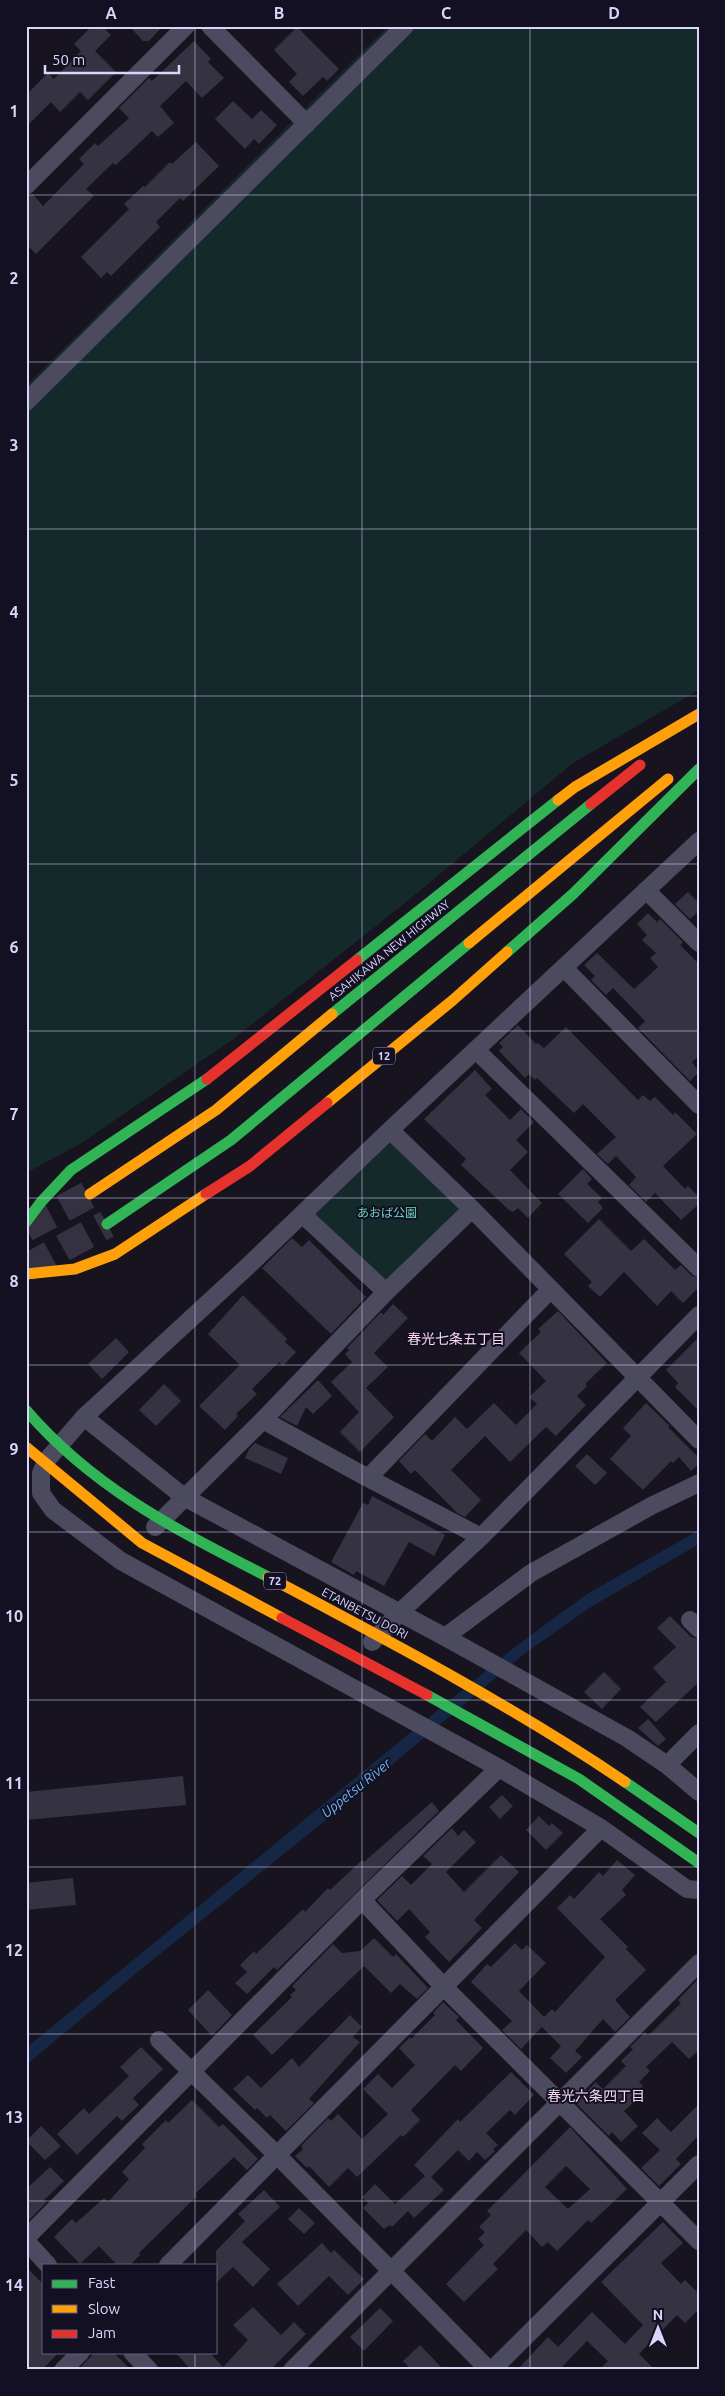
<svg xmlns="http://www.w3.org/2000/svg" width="725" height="2396" font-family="Ubuntu,'Noto Sans JP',sans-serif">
  <rect width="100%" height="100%" fill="#17141f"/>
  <!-- green -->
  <path fill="#142929" d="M388,26H699V690L573,763L405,903L232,1040L80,1144L26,1173V386Z
    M390,1130L472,1209L386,1292L302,1214Z"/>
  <!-- water -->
  <path fill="#152744" d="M699,1530V1544L591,1607L524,1654L332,1815L134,1975L26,2065V2048L516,1646L587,1594Z"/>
  <!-- building -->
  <path fill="#353241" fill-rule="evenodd" d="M92,26H102L111,35L95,51L116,72L88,100L80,92L60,112L51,102L26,127V95L48,73L54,79L81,51L74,44Z
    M129,26H163L149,41H143Z
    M297,27L339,69L327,81L323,77L303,96L289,82L297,74L274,50Z
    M194,41L211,59L208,62L224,78L202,98L186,81L160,106L174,123L158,137L152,131L116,165L113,163L86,189L94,196L36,254L26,244V196L33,194L43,206L84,164L79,159L95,143L98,146L129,118L119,108L149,78L152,81Z
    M233,101L252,119L261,110L277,125L259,144L254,139L245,149L215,119Z
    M196,142L219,166L183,201L180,198L156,222L160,227L111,276L107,272L101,278L81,257L129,209L124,204L143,186L145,187L170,162L172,164Z
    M688,892L699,903V911L690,919L675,904Z
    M648,913L657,922L660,919L683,942L680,945L699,964V1056L692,1062L699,1072L690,1081L638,1028L645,1021L613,988L606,995L591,980L595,976L584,965L597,953L634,989L658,967L650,958L656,953L642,940L647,935L637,924Z
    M518,1025L536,1044L538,1043L544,1048L566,1027L638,1100L643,1095L650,1101L655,1097L673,1115L675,1112L697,1134L663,1166L685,1189L688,1186L699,1197V1204L681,1220L655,1193L646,1202L629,1185L636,1177L616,1156L608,1164L597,1154L616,1137L583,1104L574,1113L537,1078L535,1080L529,1074L525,1078L499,1051L503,1047L499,1043Z
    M475,1070L492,1089L485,1095L510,1120L521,1109L534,1122L516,1140L528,1152L510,1170L542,1203L528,1218L518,1208L513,1212L509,1210L461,1165L466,1159L424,1119Z
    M583,1169L592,1179L587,1184L602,1198L598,1202L603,1208L588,1223L558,1194Z
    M599,1219L631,1251L644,1239L675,1270L681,1265L692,1276L699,1278V1287L683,1303L671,1291L657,1306L624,1272L600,1297L588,1286L592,1282L564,1254Z
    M292,1238L302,1247L309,1240L366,1297L331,1334L262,1268Z
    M243,1295L287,1339L285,1342L296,1352L283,1366L279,1362L252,1389L257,1394L236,1414L238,1416L225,1430L199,1406L240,1365L208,1334Z
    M393,1304L408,1318L374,1353L388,1367L366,1388L394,1417L360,1452L340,1432L359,1412L331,1382L352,1362L345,1354L349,1350L347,1348L381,1312L383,1315Z
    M558,1311L607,1363L585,1384L587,1386L577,1396L586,1405L556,1436L546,1427L510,1462L485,1436L451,1470L481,1500L465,1517L457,1513L415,1470L411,1474L399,1461L425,1434L432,1441L455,1417L467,1429L494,1403L516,1425L537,1404L529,1397L546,1381L519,1353L541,1332L538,1329Z
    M699,1337V1411L675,1387L678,1383L666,1370Z
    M116,1338L129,1352L102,1379L88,1364Z
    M318,1380L332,1396L313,1414L306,1407L297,1426L280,1417Z
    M164,1384L181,1401L156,1426L139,1410Z
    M646,1403L670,1426L668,1427L699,1458V1464L691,1471L679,1457L673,1463L671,1461L643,1490L610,1459L631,1436L623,1428Z
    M255,1443L288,1458L281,1474L245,1458L249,1449Z
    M587,1454L607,1473L595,1485L575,1466Z
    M372,1496L445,1535L434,1556L409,1542L384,1586L356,1571L354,1575L331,1562L363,1503L368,1505Z
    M670,1616L691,1637L699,1639V1682L656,1722L640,1707L666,1682L653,1668L676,1647L657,1628Z
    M604,1672L621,1689L602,1709L584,1692Z
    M648,1719L666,1739L658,1746L638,1728Z
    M183,1776L186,1805L26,1820V1792Z
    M502,1795L513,1806L500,1819L489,1807Z
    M432,1802L439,1811L277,1970L274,1967L247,1994L235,1983L247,1972L240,1965L254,1951L256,1954L303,1909L305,1912L328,1888L330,1890L362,1860L364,1862Z
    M539,1816L549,1826L552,1823L563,1833L546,1850L526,1830Z
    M452,1828L458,1836L464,1830L476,1842L446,1872L464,1892L501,1855L519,1872L474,1920L482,1928L449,1962L425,1937L430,1932L409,1909L397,1921L377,1900L402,1876L411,1885L432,1864L423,1856Z
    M617,1860L635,1875L622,1890L626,1895L600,1919L628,1947L626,1949L646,1970L615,2000L630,2017L615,2032L603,2019L575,2051L582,2057L566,2073L550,2058L561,2046L542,2027L521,2049L502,2030L512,2021L471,1982L487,1964L491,1967L515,1943L522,1950L527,1945L546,1963L519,1991L544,2017L552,2009L555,2012L605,1957L557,1908L570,1895L574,1899L599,1872L603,1876Z
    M73,1878L76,1905L26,1910V1883Z
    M374,1938L393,1957L396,1954L428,1988L417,1999L400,1984L391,1993L364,1966L272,2055L253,2035L292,1997L290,1995L296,1990L292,1986L333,1944L342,1953L360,1951Z
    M699,1978V2050L689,2059L672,2042L646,2067L650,2071L639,2082L643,2086L630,2098L634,2102L624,2111L638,2126L621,2142L612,2132L609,2136L577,2104V2101L596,2082L603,2089L626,2066L621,2061L633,2049L630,2047L645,2032L647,2035L650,2034L681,2003L678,2000Z
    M208,1990L232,2015L212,2036L188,2010Z
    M443,2002L459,2017L456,2020L483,2048L461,2071L455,2065L411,2110L420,2120L403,2137L401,2135L357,2177L348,2168L329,2187L309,2166L307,2168L295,2156L303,2149L301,2146L328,2118L331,2121L338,2114L362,2139L388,2114L363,2089L378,2074L392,2088L415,2065L399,2048L410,2037L411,2039L435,2015L433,2013Z
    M350,2015L362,2027L353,2037L360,2042L309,2099L314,2103L286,2131L270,2115L267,2118L257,2108L255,2110L233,2089L248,2075L261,2088L292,2058L299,2067Z
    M141,2047L163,2069L133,2098L139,2105L122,2121L117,2116L77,2155L57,2134L84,2108L89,2114L129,2076L120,2067Z
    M511,2072L534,2095L515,2115L510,2110L486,2133L498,2145L493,2149L495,2151L485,2160L477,2152L469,2161L458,2150L431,2177L444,2190L414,2218L408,2211L392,2227L390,2225L384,2229L363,2208L368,2203L362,2197L375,2184L395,2204L425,2176L414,2165L458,2119L460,2122Z
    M192,2100L219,2127L223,2124L258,2159L247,2170L234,2157L195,2194L197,2196L139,2253L140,2255L130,2265H117L99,2246L80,2264L54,2237L72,2219L76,2223L104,2198L108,2202L129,2179L122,2172L145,2148L142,2144L166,2120L168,2123Z
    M699,2104V2135L676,2159L681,2164L659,2186L641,2168L660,2150L642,2133L657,2118L671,2132Z
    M41,2126L61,2146L45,2160L26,2141Z
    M570,2127L627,2189L591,2223L588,2220L557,2251L548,2242L542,2247L526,2230L493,2264L498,2269L464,2302L446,2284L484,2245L478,2239L485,2232L479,2227L491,2215L487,2211ZM566,2166L590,2189L568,2209L545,2187Z
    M50,2167L64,2181L44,2200L46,2203L26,2223V2189Z
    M264,2190L280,2207L242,2242L270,2269L253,2287L233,2267L216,2283V2251L245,2221L238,2214Z
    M299,2208L315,2223L304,2234L288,2219Z
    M663,2222L683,2243L661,2263L681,2284L685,2280L699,2294V2309L685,2323L677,2315L639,2354L655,2370H599L608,2361L587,2341L559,2370H517L548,2337L558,2347L592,2312L625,2344L643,2325L601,2282Z
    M322,2243L331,2253L334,2250L364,2279L348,2295L329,2276L298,2306L277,2284Z
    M26,2267L44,2285V2352H59L42,2370H33L26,2363Z
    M253,2307L281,2335L294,2322L306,2334L270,2370H191L175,2352H209L223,2367L248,2340L233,2325Z
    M380,2308L393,2321L364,2351L350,2337Z
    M420,2345L444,2370H412L403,2361Z
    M95,2352H113L131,2370H78Z"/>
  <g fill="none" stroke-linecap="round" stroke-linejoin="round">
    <!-- highway-tunnel -->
    <path stroke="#343140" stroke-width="28" stroke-dasharray="28 14" stroke-linecap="butt" d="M26,1228L90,1194
      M26,1268L107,1224"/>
    <!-- street -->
    <path stroke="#4c4a5e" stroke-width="18" d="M210,26L307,124
      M26,186L186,26
      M26,402L405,26
      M699,841L390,1130L247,1267L84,1417L47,1460L41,1473V1493L53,1510L121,1561L499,1768L601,1828L687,1889L699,1890
      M646,890L699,943
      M564,968L699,1105
      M476,1050L699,1268
      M390,1130L472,1209L699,1440
      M302,1214L386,1292
      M84,1417L184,1497L445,1637L627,1738L667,1765L699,1792
      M263,1420L368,1478L481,1537
      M368,1478L551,1289
      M155,1527L263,1420L386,1292L472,1209
      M690,1620L699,1629
      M445,1637L531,1573L651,1506L699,1483
      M372,1642L399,1613L481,1537L699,1315
      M667,1765L699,1733
      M362,1900L444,1987L699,2241
      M159,2040L276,2154L489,2370
      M26,2238L362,1900L499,1768
      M26,2241L48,2265
      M168,2265L601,1828
      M132,2352L149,2370
      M63,2370L81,2352
      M292,2370L699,1963
      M492,2370L699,2164"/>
    <!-- fast -->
    <path stroke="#30b455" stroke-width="11" d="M507,952L573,894L699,769
      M357,960L558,800
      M332,1014L591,804
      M26,1222L41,1202L71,1170L207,1079
      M107,1224L231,1140L469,943
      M26,1410C94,1489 177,1530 268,1577
      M427,1695L579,1779L699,1863
      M625,1782L699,1833"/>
    <!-- slow -->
    <path stroke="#ff9f0a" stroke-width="11" d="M558,800L575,787L699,714
      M469,943L668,779
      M327,1103L453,1000L507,952
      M90,1194L216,1110L332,1014
      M26,1274L75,1269L115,1254L206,1194
      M26,1447L142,1543L282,1618
      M268,1577C389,1641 511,1705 625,1782"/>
    <!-- jam -->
    <path stroke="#e5322d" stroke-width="11" d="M591,804L640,765
      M207,1079L357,960
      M206,1194L250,1166L327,1103
      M282,1618L427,1695"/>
  </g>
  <!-- grid -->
  <path fill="none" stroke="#dad6fb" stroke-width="1" stroke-opacity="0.55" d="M195,26V2265M362,26V2370M530,26V2370M26,195H699M26,362H699M26,529H699M26,696H699M26,864H699M26,1031H699M26,1198H699M26,1365H699M26,1532H699M26,1700H699M26,1867H699M26,2034H699M26,2201H699M195,2352V2370"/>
  <g text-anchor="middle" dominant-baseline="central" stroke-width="4" stroke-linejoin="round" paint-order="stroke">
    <!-- shield labels -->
    <g fill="#141023" stroke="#9f9bba" stroke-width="1">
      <rect x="373" y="1047.5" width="22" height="17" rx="4"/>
      <rect x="264" y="1572.5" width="22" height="17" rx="4"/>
    </g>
    <g font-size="11" font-weight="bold" fill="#dad6fb">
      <text x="384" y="1056">12</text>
      <text x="275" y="1581">72</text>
    </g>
    <!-- street labels -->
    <g font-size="12" fill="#dad6fb" stroke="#141023">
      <text transform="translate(389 950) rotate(-39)">ASAHIKAWA NEW HIGHWAY</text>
      <text transform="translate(365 1613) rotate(28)">ETANBETSU DORI</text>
    </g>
    <!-- park labels -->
    <g font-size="12" fill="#69d4ba" stroke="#141023">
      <text x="387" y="1212">あおば公園</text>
    </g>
    <!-- neighbourhood labels -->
    <g font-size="14" fill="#fbd8ee" stroke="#141023">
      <text x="456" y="1339">春光七条五丁目</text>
      <text x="596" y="2096">春光六条四丁目</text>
    </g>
    <!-- water labels -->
    <g font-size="14" font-style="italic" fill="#6eb4f1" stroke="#141023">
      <text transform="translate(356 1788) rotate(-39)">Uppetsu River</text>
    </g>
  </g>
  <!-- border -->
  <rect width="725" height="2396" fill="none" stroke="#141023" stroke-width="55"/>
  <!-- legend -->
  <rect x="42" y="2264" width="175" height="90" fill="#141023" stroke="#635f79"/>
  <rect x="52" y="2280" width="25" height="8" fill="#30b455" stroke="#635f79"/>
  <text x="88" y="2288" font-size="15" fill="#dad6fb">Fast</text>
  <rect x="52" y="2305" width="25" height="8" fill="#ff9f0a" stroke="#635f79"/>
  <text x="88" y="2314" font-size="15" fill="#dad6fb">Slow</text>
  <rect x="52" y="2330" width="25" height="8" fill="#e5322d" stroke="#635f79"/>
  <text x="88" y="2338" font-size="15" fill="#dad6fb">Jam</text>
  <!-- north arrow -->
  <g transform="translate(658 2328)" stroke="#141023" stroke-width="4" paint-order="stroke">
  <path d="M0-4L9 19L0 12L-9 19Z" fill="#dad6fb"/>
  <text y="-8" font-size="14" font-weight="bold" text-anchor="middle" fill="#dad6fb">N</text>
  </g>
  <!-- scale -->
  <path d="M45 65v8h134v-8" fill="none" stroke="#dad6fb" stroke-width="2.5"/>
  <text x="52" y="65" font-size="15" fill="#dad6fb" stroke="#141023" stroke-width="4" paint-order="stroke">50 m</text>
  <rect x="28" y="28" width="670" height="2340" fill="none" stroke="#dad6fb" stroke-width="2"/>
  <g font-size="16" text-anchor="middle" font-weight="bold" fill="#dad6fb">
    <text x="111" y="19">A</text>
    <text x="279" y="19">B</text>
    <text x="446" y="19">C</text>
    <text x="614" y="19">D</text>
    <text x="14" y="117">1</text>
    <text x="14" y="284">2</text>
    <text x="14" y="451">3</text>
    <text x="14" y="618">4</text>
    <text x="14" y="786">5</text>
    <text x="14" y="953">6</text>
    <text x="14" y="1120">7</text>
    <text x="14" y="1287">8</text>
    <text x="14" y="1455">9</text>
    <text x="14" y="1622">10</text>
    <text x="14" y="1789">11</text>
    <text x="14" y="1956">12</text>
    <text x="14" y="2123">13</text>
    <text x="14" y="2291">14</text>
  </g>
</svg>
